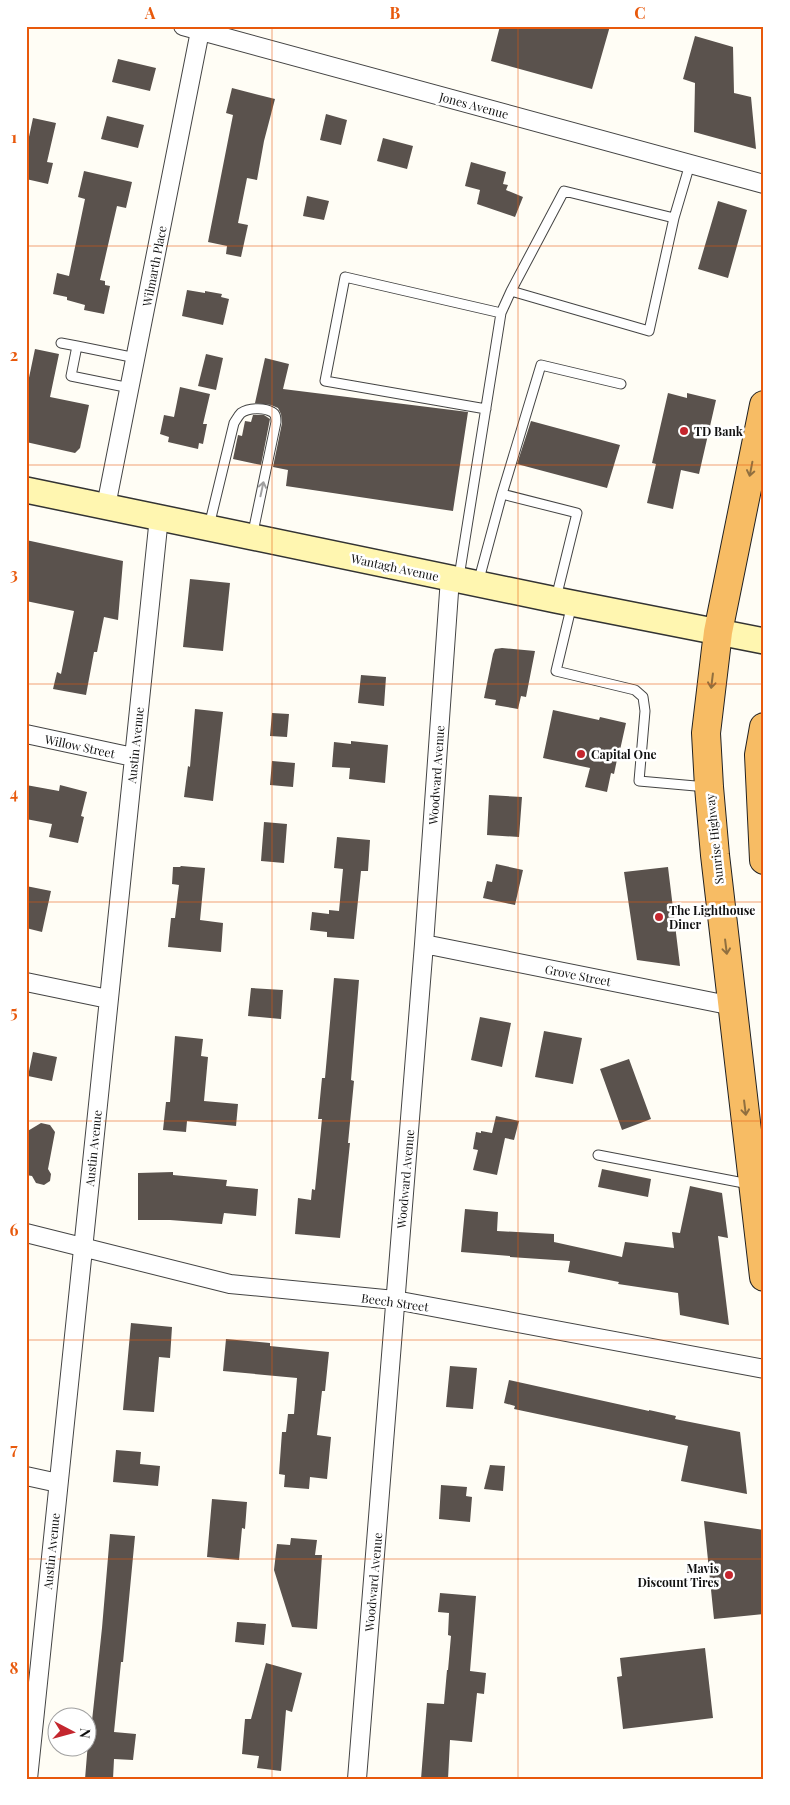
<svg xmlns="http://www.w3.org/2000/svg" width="790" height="1805" font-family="'Playfair Display',serif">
  <rect width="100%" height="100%" fill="#fffdf5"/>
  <!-- building -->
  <path fill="#5a524d" d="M500,26H610L592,89L491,61Z
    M695,36L733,47L734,93L751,97L756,149L694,132L695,83L683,79Z
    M118,59L156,68L150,91L112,82Z
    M232,88L275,99L264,141L257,180L247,178L238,223L248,225L241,257L226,254L227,246L208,242L233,115L226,113Z
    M326,114L347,120L341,145L320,140Z
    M107,116L144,125L138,148L101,139Z
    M33,118L56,123L47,162L53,163L48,184L26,179V151Z
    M383,138L413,146L407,169L377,161Z
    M471,162L506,172L503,184L508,185L506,190L523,197L515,217L477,204L480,190L465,186Z
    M84,171L132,182L126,208L117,206L100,280L105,281V285L110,286L104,314L84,310L85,305L67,300V297L53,294L57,273L69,276L85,199L78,197Z
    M307,196L329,201L324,220L303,216Z
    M718,201L747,210L728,278L698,269Z
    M187,290L205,293V291L222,294L221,297L229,299L223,325L182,316Z
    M35,349L59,354L50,397L89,405L80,448L75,453L26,442V392Z
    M206,354L223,358L216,390L198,386Z
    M265,358L289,364L283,389L468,412L453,511L286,486L288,470L273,467L282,423L281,414L278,408L271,405L255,403Z
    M180,387L210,394L203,424H207L203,444L199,443L198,449L168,442L169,437L160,434L164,415L174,417Z
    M668,393L687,398V393L716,400L699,474L681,470L673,509L647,503L656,464L652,463Z
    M253,415H264L270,419L261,465L233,459L238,435L242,436L245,421L251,422Z
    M531,421L620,445L607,488L517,464Z
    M26,540L123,561L118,620L104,617L97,652H94L86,695L53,689L57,672L61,674L74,611L26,601Z
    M190,579L230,583L223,651L183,647Z
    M502,648L535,651L526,697L521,696L518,709L495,705L496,700L484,698L493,654L495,649Z
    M361,675L386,677L384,706L358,703Z
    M195,709L223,712L213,801L184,797L188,766L190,767Z
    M553,710L599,720L600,717L626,723L620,750H619L614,774L611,773L607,792L585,787L590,768L543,758Z
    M272,713L289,714L287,737L270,736Z
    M351,741L388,745L385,783L349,779L350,768L332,767L334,742L351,744Z
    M272,761L295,763L293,787L270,785Z
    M26,785L59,791L60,785L87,792L81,816L84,817L78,843L49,837L52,824L26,819Z
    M489,795L522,797L519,837L487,835Z
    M264,822L287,824L284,863L261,861Z
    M337,837L370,840L368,871H361L354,939L327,937V932L310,930L312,912L329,914V910L339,911L343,869L334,868Z
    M496,864L523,870L515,905L483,898L487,881L492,882Z
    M181,866L205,868L200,920L223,923L221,952L168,947L171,918H175L179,885L172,884L173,867H180Z
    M668,867L680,966L637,960L624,872Z
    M26,886L51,891L42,932L26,928Z
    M334,978L359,980L351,1080L354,1081L348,1143H350L340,1238L295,1234L298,1198L311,1200L312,1189L315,1190L322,1119H318L322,1078H325Z
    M251,988L283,990L281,1019L248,1016Z
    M480,1017L511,1023L502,1067L471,1060Z
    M544,1031L582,1038L573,1084L535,1077Z
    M175,1036L203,1039L201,1056L208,1057L204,1101L238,1104L236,1126L187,1121L186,1132L163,1130L166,1102H170Z
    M33,1052L57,1057L52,1081L28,1076Z
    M629,1059L651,1119L622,1130L600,1069Z
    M496,1116L519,1121L514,1140L505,1138L497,1175L473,1170L478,1150L473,1149L476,1132L481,1133V1131L492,1133Z
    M41,1123L50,1125L55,1132L48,1169L51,1174L50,1181L44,1185L36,1183L32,1176L26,1175V1132Z
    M602,1169L651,1179L648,1197L598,1187Z
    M173,1172V1175L227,1180L226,1186L258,1189L256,1216L224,1213L222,1224L170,1220H138V1173Z
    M690,1186L722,1193L728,1238L718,1236L729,1325L680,1315L678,1293L618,1284L619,1282L568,1272L570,1261L510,1257V1256L461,1252L465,1209L498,1212L497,1231L554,1234V1242L622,1257L625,1242L674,1248L672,1232L680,1233Z
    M131,1323L172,1327L170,1358L159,1357L154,1412L123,1410Z
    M226,1339L270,1343V1346L329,1352L325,1391H322L317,1435L331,1437L327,1479L310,1477L309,1489L284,1487L285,1475L279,1474L282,1432H286L288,1414H294L297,1378L223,1371Z
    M450,1366L477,1368L473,1409L446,1407Z
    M509,1380L649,1411V1410L676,1416L675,1419L740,1432L747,1494L681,1481L688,1446L514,1409L515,1406L504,1403Z
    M116,1450L141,1452L140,1464L160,1466L158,1486L113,1482Z
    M490,1465L505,1466L503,1491L484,1489Z
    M441,1485L467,1487L466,1496L472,1497L470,1522L439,1519Z
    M212,1499L247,1502L245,1529L242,1528L239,1560L207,1557Z
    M704,1521L764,1530V1614L714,1619Z
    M110,1534L135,1536L123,1662H121L114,1732L136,1734L133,1760L114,1759L113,1779H85L89,1730H91L102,1628Z
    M291,1538L317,1540L315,1555H322L317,1629L292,1627L274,1570L277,1544L290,1545Z
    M440,1593L476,1596L470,1671L486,1673L484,1694L477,1693L472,1742L450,1740L448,1779H421L427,1703L444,1704L447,1670H448L451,1636L448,1635L449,1613L438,1612Z
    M237,1622L266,1624L264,1645L235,1642Z
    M705,1648L713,1718L623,1729L617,1677L622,1676L620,1658Z
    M266,1663L302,1673L292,1712L286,1710L281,1771L257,1768L259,1756L242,1754L245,1719H251Z"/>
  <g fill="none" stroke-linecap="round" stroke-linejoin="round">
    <!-- service casing -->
    <g stroke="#444" stroke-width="11">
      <path id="service" d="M511,291L649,331L674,218
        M61,343L77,346
        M130,388L71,376L77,346L136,358
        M486,409L325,381L345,277L501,313
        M502,494L541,365L621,384
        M209,526L234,423C236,420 238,416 241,413C248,408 264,407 272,412C276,414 276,418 276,422L252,537
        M459,577L501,313L511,291L564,191L674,218L690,164
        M478,583L502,494L577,513L556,598
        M572,604L556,671L635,690L643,697L645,711L639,781L707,787
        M598,1155L749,1184"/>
    </g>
    <!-- minor casing -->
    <g stroke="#444" stroke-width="20">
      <path id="minor" d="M183,26L764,184
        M106,506L201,26
        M26,734L133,757
        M424,944L733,1006
        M26,982L108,999
        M26,1233L230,1284L395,1300L764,1369
        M26,1476L58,1483
        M28,1779L159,517
        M357,1779L424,944L450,578"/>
    </g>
    <!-- secondary casing -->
    <g stroke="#333" stroke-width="28">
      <path id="secondary" d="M26,490L556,600L764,641"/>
    </g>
    <!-- trunk casing -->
    <g stroke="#222" stroke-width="30">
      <path id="trunk" d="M764,405L718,632L706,733L709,787L715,855L764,1277
        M764,727L759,755L764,860"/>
    </g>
    <!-- service -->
    <use href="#service" stroke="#fff" stroke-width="9"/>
    <!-- minor -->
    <use href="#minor" stroke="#fff" stroke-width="18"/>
    <!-- secondary -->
    <use href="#secondary" stroke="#fff6b0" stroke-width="25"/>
    <!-- trunk -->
    <use href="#trunk" stroke="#f7bc64" stroke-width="28"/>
  </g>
  <!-- one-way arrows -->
  <defs><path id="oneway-shaft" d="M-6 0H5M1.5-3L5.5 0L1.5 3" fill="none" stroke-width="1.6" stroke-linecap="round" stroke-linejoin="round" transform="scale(1.25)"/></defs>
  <g stroke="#906f3f">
    <use href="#oneway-shaft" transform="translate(751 469) rotate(101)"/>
    <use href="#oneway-shaft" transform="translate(712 681) rotate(97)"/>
    <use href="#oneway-shaft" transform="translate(726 947) rotate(83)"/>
    <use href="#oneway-shaft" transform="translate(745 1108) rotate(83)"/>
  </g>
  <use stroke="#a0a0a0" href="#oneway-shaft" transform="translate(262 489) rotate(-78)"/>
  <!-- grid -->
  <path fill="none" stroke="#e8590c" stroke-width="1" stroke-opacity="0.55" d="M272,26V1779M518,26V1779M26,246H764M26,465H764M26,684H764M26,902H764M26,1121H764M26,1340H764M26,1559H764"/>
  <!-- markers -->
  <g fill="#c4262e" stroke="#fff" stroke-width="2">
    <circle cx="684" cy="431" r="5"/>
    <circle cx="581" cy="754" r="5"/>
    <circle cx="659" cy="917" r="5"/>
    <circle cx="729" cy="1575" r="5"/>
  </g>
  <g text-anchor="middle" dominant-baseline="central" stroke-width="5" stroke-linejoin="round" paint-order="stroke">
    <!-- street labels -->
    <g font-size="12" fill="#111" stroke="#fff">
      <text transform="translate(474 105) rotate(15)">Jones Avenue</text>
      <text transform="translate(154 266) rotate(-79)">Wilmarth Place</text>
      <text transform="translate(395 567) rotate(12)">Wantagh Avenue</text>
      <text transform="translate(135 745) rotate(-84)">Austin Avenue</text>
      <text transform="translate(80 746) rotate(12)">Willow Street</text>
      <text transform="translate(436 775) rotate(-86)">Woodward Avenue</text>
      <text transform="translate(714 839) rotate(-96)">Sunrise Highway</text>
      <text transform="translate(578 975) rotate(11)">Grove Street</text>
      <text transform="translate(93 1148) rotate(-84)">Austin Avenue</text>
      <text transform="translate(405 1179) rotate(-85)">Woodward Avenue</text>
      <text transform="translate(395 1302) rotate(8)">Beech Street</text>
      <text transform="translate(51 1551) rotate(-84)">Austin Avenue</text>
      <text transform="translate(373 1582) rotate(-85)">Woodward Avenue</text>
    </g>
    <!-- poi labels -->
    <g font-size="12" font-weight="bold" fill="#111" stroke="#fff" text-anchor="start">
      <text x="694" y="431">TD Bank</text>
      <text x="591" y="754">Capital One</text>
      <text x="669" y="910">The Lighthouse<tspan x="669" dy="14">Diner</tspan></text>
      <text x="719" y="1568" text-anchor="end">Mavis<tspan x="719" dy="14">Discount Tires</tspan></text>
    </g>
  </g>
  <!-- border -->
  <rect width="790" height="1805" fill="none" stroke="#ffffff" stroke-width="55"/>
  <!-- north arrow -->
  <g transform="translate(72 1732) rotate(96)"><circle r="24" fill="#ffffff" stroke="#a0a0a0"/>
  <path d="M0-4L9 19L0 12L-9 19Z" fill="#c4262e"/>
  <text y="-8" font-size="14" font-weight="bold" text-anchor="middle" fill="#111111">N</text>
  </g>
  <rect x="28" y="28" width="734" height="1750" fill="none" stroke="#e8590c" stroke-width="2"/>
  <g font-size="16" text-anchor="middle" font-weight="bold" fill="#e8590c">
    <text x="150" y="19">A</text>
    <text x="395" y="19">B</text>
    <text x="640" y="19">C</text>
    <text x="14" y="143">1</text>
    <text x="14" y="361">2</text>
    <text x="14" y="580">3</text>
    <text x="14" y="799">4</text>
    <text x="14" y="1018">5</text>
    <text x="14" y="1236">6</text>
    <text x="14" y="1455">7</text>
    <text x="14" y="1674">8</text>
  </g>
</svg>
